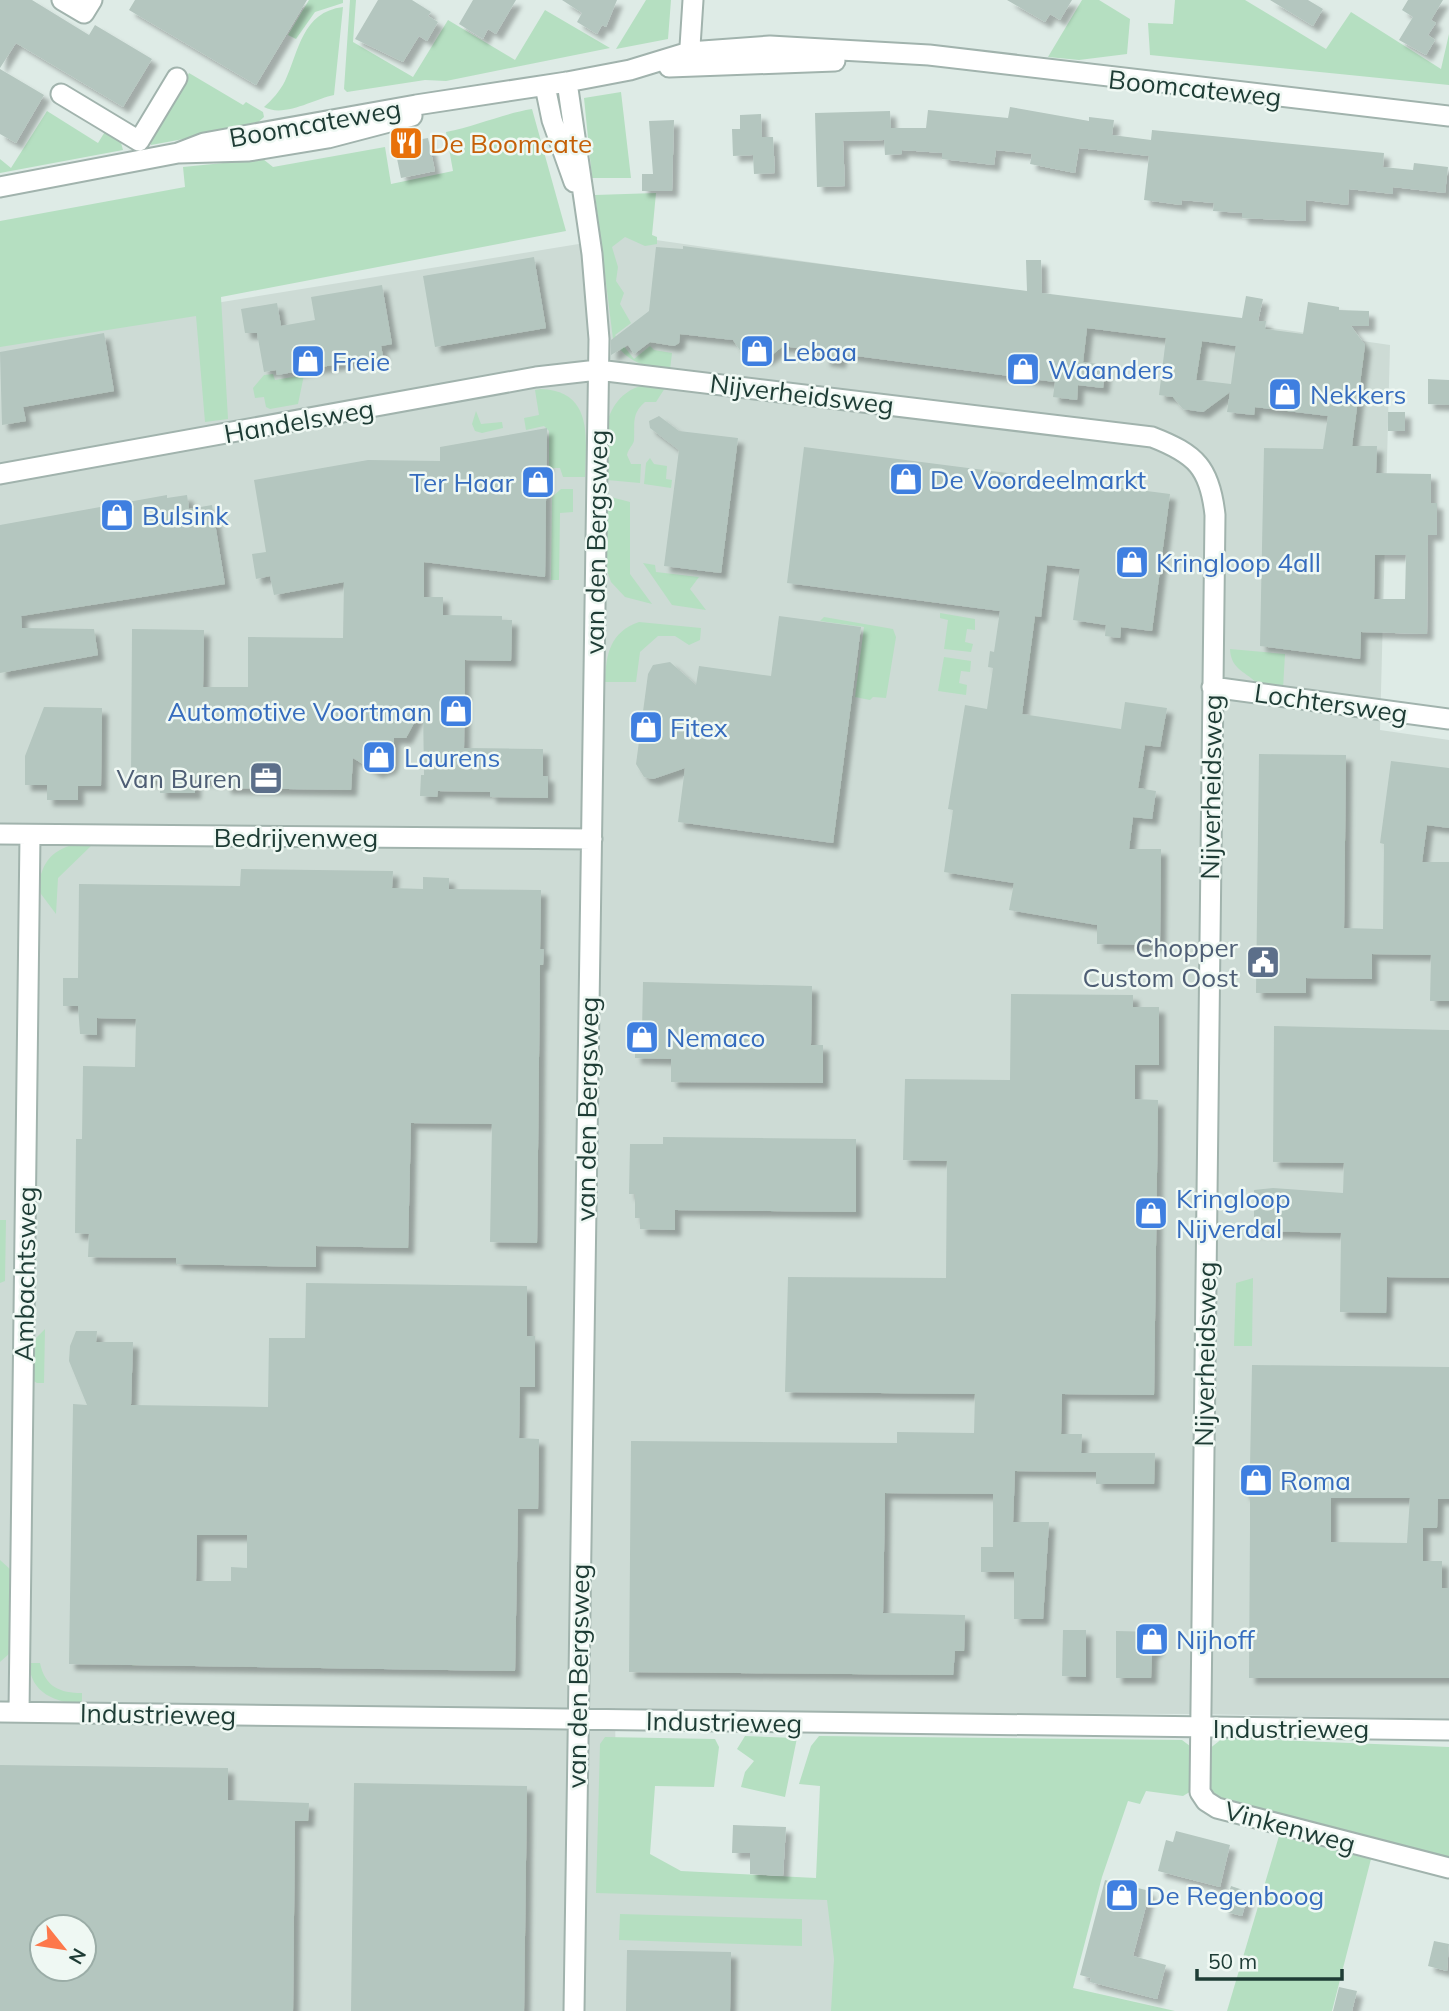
<svg xmlns="http://www.w3.org/2000/svg" width="1449" height="2011" font-family="Mulish,sans-serif">
  <defs>
    <filter id="shadow"><feDropShadow dx="6" dy="6" stdDeviation="2" flood-color="#0004"/></filter>
  </defs>
  <rect width="100%" height="100%" fill="#deebe6"/>
  <!-- built -->
  <path fill="#cddbd5" fill-rule="evenodd" d="M628,236L1390,345L1380,730L1449,740V1719L1196,1714L754,1713L615,1708L617,1870L857,1889L850,2011H0V338ZM42,1927H84V1969H42Z"/>
  <!-- green -->
  <path fill="#b5dfc1" d="M309,0H343V3L315,12L296,39L288,35Z
    M350,0H356L353,42L413,77L448,20L515,60L545,10L610,48L446,81L425,80L347,92L344,89Z
    M646,0H671L668,39L616,49Z
    M1082,0H1099L1130,19L1127,54L1079,60L1048,57Z
    M1175,0H1245L1326,49L1351,12L1441,69L1449,34V85L1150,55L1148,23L1173,24Z
    M343,7L334,95C314,99 284,118 264,107C272,100 280,91 285,81C299,51 302,12 343,7Z
    M189,73L243,105L246,102L263,112L264,117L254,126L151,145L149,139Z
    M621,92L631,178H592L584,98Z
    M532,109L566,231L221,297L228,419L205,422L196,316L0,347V221L185,187L183,167L263,159L273,167L385,147L391,184L453,171L446,132C476,126 502,114 532,109Z
    M47,111L98,143L106,130L120,139L123,150L0,173V159L11,168Z
    M656,193L652,235L657,237V244L645,246L625,237L612,247L618,267L616,281L624,293L620,304L631,323L615,335L634,359L650,346L654,350L672,353L670,370C643,366 627,363 613,339L595,195Z
    M273,374L275,380L304,375L298,404L270,409L266,407L264,397L255,398L253,388L264,375Z
    M651,385L665,388L656,402H645C631,414 635,424 634,440C634,444 628,449 627,455L631,464H641L640,483L607,480L609,417C616,398 631,385 651,385Z
    M541,389C594,391 586,439 585,477H563L560,468H549V431L544,426L526,430L524,418L539,415L535,390Z
    M476,411L481,424L502,422L503,428L482,433L475,431L472,424Z
    M650,458L654,464L667,466L666,479L672,480L671,488L644,484L646,463Z
    M561,489H573V512L560,513L559,580H551L552,497Z
    M607,496L630,502V574L652,604L625,597L611,582L606,568Z
    M643,563L655,565L656,572L699,577L690,589L706,610L672,605Z
    M940,613L975,619V630L967,629L965,642L973,644L971,652L944,649L948,620L940,618Z
    M824,617L893,629L896,637L886,698L873,697L870,700L855,697L864,627L820,621Z
    M639,622L701,628L700,640L689,645L675,636H658L640,652L636,682H605C606,654 610,632 639,622Z
    M1230,649L1285,654L1283,689L1258,685C1247,671 1231,671 1230,649Z
    M944,657L971,661L970,672L961,671L959,683L967,685L966,695L938,691Z
    M75,844H93L58,878L56,914L38,890C41,865 49,851 75,844Z
    M0,1220H6L5,1281L0,1283Z
    M1253,1278L1252,1346H1234L1236,1283Z
    M45,1329L44,1383H37L32,1380L33,1341Z
    M0,1560L11,1570V1652L0,1662Z
    M29,1663H40C45,1687 60,1693 82,1693V1704C56,1703 30,1693 29,1663Z
    M745,1736L797,1738L785,1797L741,1787L745,1772L754,1761L737,1749Z
    M819,1736L1182,1740L1194,1749L1193,1790L1183,1796L1146,1791L1140,1804L1128,1801L1102,1877L1073,1988L1175,2011H831L834,1959L827,1900L596,1893L600,1744L605,1737L715,1739L719,1747L714,1787L655,1786L650,1854L681,1871L816,1878L820,1786L799,1784L811,1746Z
    M1223,1738L1449,1747V1861L1225,1806L1207,1790L1209,1749Z
    M1279,1836L1371,1859L1332,2011H1227Z
    M620,1914L802,1919V1946L619,1940Z"/>
  <!-- building -->
  <path fill="#b4c6bf" fill-rule="evenodd" filter="url(#shadow)" d="M0,0H32L89,35L95,25L152,59L123,107L16,43L0,68Z
    M135,0H307L256,85L129,10Z
    M378,0H412L431,12L428,16L438,22L427,41L419,36L403,62L355,39Z
    M473,0H516L496,34L488,29L483,39L459,24Z
    M562,0H617L606,27L602,25L597,34L577,22L582,13Z
    M1007,0H1072L1060,20L1050,14L1045,22Z
    M1270,0H1308L1323,9L1313,26Z
    M1408,0H1443L1431,20L1436,23L1428,35L1435,40L1426,55L1399,40L1413,17L1402,10Z
    M0,69L44,95L16,143L0,134Z
    M1010,107L1089,121V117L1114,120L1112,135L1151,140L1152,130L1384,153L1383,167L1413,170L1414,163L1448,167L1445,193L1393,187V194L1349,189L1348,205L1306,200V221L1242,218V213L1213,211L1214,203L1182,200L1181,205L1144,200L1149,156L1079,148L1075,173L1030,164L1032,154L996,150L994,165L942,159V153L902,150V154L885,155L884,140L843,141L845,186L817,187L815,113L890,111L891,128H926L928,110L1008,118Z
    M761,114L762,137H773L775,173L754,174L753,155L733,156L732,129H740V115Z
    M674,120L672,191H642V174H653L649,121Z
    M428,138L435,171L401,178L394,144Z
    M683,246L1027,291L1026,260H1041L1042,293L1242,318L1246,296L1263,299L1258,321H1266L1265,329L1303,334L1308,302L1339,307V310L1369,311V326H1351L1365,345L1352,446H1377L1376,473L1431,474V503H1437V535H1428L1427,634L1361,632L1360,659L1260,646L1264,448L1323,449L1328,416L1255,407L1254,415L1227,412L1230,392L1203,412L1183,409L1173,397L1159,395L1166,338L1087,328L1083,362L1106,365L1103,388L1078,385L1077,400L1053,397L1055,382L841,354L840,362L824,360V352L783,346L767,359L744,356L733,340L680,334L679,343L674,346L650,342L634,354L628,345L611,355V340L649,311L656,247L683,249ZM1202,341L1236,346L1231,384L1196,380ZM1375,555H1406L1405,599H1374Z
    M534,257L546,328L435,347L423,276Z
    M382,285L392,344L381,346L383,356L277,375L276,370L264,372L257,333H245L241,309L277,303L281,326L315,320L311,297Z
    M104,333L114,391L23,407L26,421L2,425L0,352Z
    M1428,379L1449,380V405L1428,404Z
    M1388,412H1405V431H1388Z
    M659,416L679,431L738,438L721,573L664,566L679,450L650,428L649,421Z
    M547,428L545,577L424,562V597H443V615L502,616V620H512L511,661L465,660L464,748L543,749V776H548V798L490,797V792L438,791L437,797L420,796L421,775H424L423,706L406,738H394L393,762L390,768L376,772L353,758L351,790L225,788V781L195,780V793H160V781L131,780L132,629L204,630L203,687H248V637L343,638L344,582L274,595L270,576L256,579L252,554L266,552L254,480L368,460L440,461V447Z
    M804,447L1170,494L1152,631L1121,627L1120,638L1105,636L1106,625L1073,620L1080,569L1047,565L1041,617L1035,616L1022,714L1121,729L1125,702L1167,708L1160,747L1145,745L1138,788L1156,791L1152,819L1133,817L1129,849H1161L1160,945L1097,944V925L1009,910L1014,883L944,872L953,810L948,809L965,705L987,709L993,668L988,667L990,651L994,652L1000,611L787,583Z
    M167,495V498L187,495L189,509L212,505L225,584L21,616L22,628L94,629L98,655L0,673V525Z
    M779,616L861,627L833,843L678,822L685,768L653,779L644,777L636,764L648,674L653,665L670,662L696,685L699,666L771,676Z
    M44,707L102,708L101,786H78V800H47V785H25V756Z
    M1259,754L1346,755L1344,928L1383,929L1384,844L1380,843L1391,761L1449,768V828L1427,825L1422,862H1449V1001H1430L1431,955L1372,954V979L1306,978V993H1256Z
    M241,869L393,871L392,888L423,889V877L449,878V889L541,890L540,949H544L543,965H540L537,1243L490,1242L492,1124L411,1123L408,1248L316,1246V1267L176,1264V1258L88,1257L89,1234L75,1233L76,1139H82L83,1066L135,1067L136,1019L97,1018V1035L80,1034L78,1006H63V978H78L79,884L240,886Z
    M643,982L812,986L811,1045H823V1083L671,1082V1059L635,1058V1031H642Z
    M1011,994L1133,995V1007H1159V1065H1135V1099L1158,1100L1154,1395L1062,1394L1061,1434H1082L1081,1453H1155L1154,1484H1096V1472L1015,1471L1013,1522H1049L1043,1619H1014V1572H981V1547H993V1494L885,1493L883,1613L965,1615L964,1651H955L953,1675L629,1672L631,1441L897,1443V1432L974,1433L975,1394L785,1392L788,1277L946,1278L947,1161L903,1160L905,1079L1010,1080Z
    M1274,1026L1449,1030V1278L1387,1277L1386,1313L1340,1312L1341,1233L1254,1231V1190L1273,1188L1343,1193L1344,1163L1273,1162Z
    M663,1137L856,1139V1212L675,1210V1230L640,1229V1218H635V1194H629L630,1144H663Z
    M306,1283L527,1286V1336H535V1387H520L519,1438L539,1439L538,1509H518L515,1671L69,1664L73,1404L87,1405L69,1361L70,1346L76,1331H97L96,1342H133L131,1405L268,1407L269,1338H305ZM197,1535H247V1568L231,1567V1581H196Z
    M1252,1365L1449,1367V1499H1438L1437,1528H1423V1561H1442V1588H1449V1678H1249L1250,1525V1494H1244V1467H1250ZM1331,1498H1410L1407,1543L1331,1542Z
    M1063,1630H1086V1677L1062,1676Z
    M1116,1631L1158,1632L1157,1649L1152,1653L1151,1678H1116Z
    M0,1765L228,1768V1800L309,1803L308,1821H295L293,2011H0ZM42,1927H84V1969H42Z
    M354,1783L527,1786L524,2011H351Z
    M733,1825L786,1827L783,1876L750,1874V1853H732Z
    M1176,1831L1230,1845L1220,1887L1158,1871L1166,1840L1173,1842Z
    M1105,1880L1150,1891L1133,1956L1166,1965L1157,1999L1090,1982L1091,1978L1080,1975Z
    M1231,1886L1249,1892L1242,1916L1223,1911Z
    M1434,1941L1449,1944L1447,1971L1428,1966Z
    M627,1950L731,1952L730,2011H626Z
    M1339,1987L1357,1991L1352,2011H1333Z"/>
  <g fill="none" stroke-linecap="round" stroke-linejoin="round">
    <!-- minor casing -->
    <g stroke="#a1b3ad" stroke-width="23">
      <path id="minor" d="M62,0L84,13L92,0
        M689,62L693,0
        M669,67L835,61
        M567,82L592,254L599,339L574,2011
        M545,86L552,120L574,182
        M61,94L139,141L177,78
        M178,153L204,143L416,105L567,82L630,70L689,52L770,46L929,55L1449,116
        M0,187L178,153L249,151L328,138L412,116
        M0,474L536,377L598,370L1152,437C1196,454 1210,468 1215,515L1200,1792L1206,1801L1217,1808L1449,1868
        M1212,687L1449,719
        M0,834L592,839
        M0,1712L1449,1730
        M19,1712L30,835"/>
    </g>
    <!-- minor -->
    <use href="#minor" stroke="#fff" stroke-width="19"/>
  </g>
  <!-- icons -->
  <defs>
    <g id="restaurant-square" transform="scale(1.75)"><rect x="-9" y="-9" width="18" height="18" rx="4" fill="#e8710a" stroke="#eff8f3"/><path d="M-5-6h1v4h1v-4h1v4h1v-4h1v5L-1.5 .5V6h-2V.5L-5-1ZM5-6V6H3V1.5H1.5Q1.5-4 5-6Z" fill="#fff"/></g>
    <g id="shop-square" transform="scale(1.75)"><rect x="-9" y="-9" width="18" height="18" rx="4" fill="#3f7fe0" stroke="#eff8f3"/><path d="M-5-2.5h2.3a2.7 3.5 0 0 1 5.4 0H5L5.5 6h-11ZM-1.5-2.5h3a1.5 2.3 0 0 0-3 0Z" fill="#fff"/></g>
    <g id="office-square" transform="scale(1.75)"><rect x="-9" y="-9" width="18" height="18" rx="4" fill="#5c6f8a" stroke="#eff8f3"/><path d="M-6-3h4V-5.5h4V-3h4V5H-6ZM-1-4.5V-3h2v-1.5ZM-6 0V1H6V0Z" fill="#fff"/></g>
    <g id="civic-square" transform="scale(1.75)"><rect x="-9" y="-9" width="18" height="18" rx="4" fill="#5c6f8a" stroke="#eff8f3"/><path d="M-.6-6.5H3V-4.5H.6V-3L4-1V1h2V6H-6V1h2V-1L-.6-3ZM-1.2 2.5V6h2.4V2.5Z" fill="#fff"/></g>
  </defs>
  <g fill-rule="evenodd">
    <use href="#restaurant-square" x="406" y="143"/>
    <use href="#shop-square" x="757" y="351"/>
    <use href="#shop-square" x="308" y="361"/>
    <use href="#shop-square" x="1023" y="369"/>
    <use href="#shop-square" x="1285" y="394"/>
    <use href="#shop-square" x="906" y="479"/>
    <use href="#shop-square" x="538" y="482"/>
    <use href="#shop-square" x="117" y="515"/>
    <use href="#shop-square" x="1132" y="562"/>
    <use href="#shop-square" x="456" y="711"/>
    <use href="#shop-square" x="646" y="727"/>
    <use href="#shop-square" x="379" y="757"/>
    <use href="#office-square" x="266" y="778"/>
    <use href="#civic-square" x="1263" y="962"/>
    <use href="#shop-square" x="642" y="1037"/>
    <use href="#shop-square" x="1151" y="1213"/>
    <use href="#shop-square" x="1256" y="1480"/>
    <use href="#shop-square" x="1152" y="1639"/>
    <use href="#shop-square" x="1122" y="1895"/>
  </g>
  <g text-anchor="middle" dominant-baseline="central" stroke-width="5" stroke-linejoin="round" paint-order="stroke">
    <!-- street labels -->
    <g font-size="26" fill="#1e3c35" stroke="#eff8f3">
      <text transform="translate(1195 88) rotate(6)">Boomcateweg</text>
      <text transform="translate(315 123) rotate(-10)">Boomcateweg</text>
      <text transform="translate(802 394) rotate(7)">Nijverheidsweg</text>
      <text transform="translate(299 421) rotate(-10)">Handelsweg</text>
      <text transform="translate(596 542) rotate(-89)">van den Bergsweg</text>
      <text transform="translate(1331 703) rotate(8)">Lochtersweg</text>
      <text transform="translate(1211 787) rotate(-89)">Nijverheidsweg</text>
      <text x="296" y="837">Bedrijvenweg</text>
      <text transform="translate(587 1109) rotate(-89)">van den Bergsweg</text>
      <text transform="translate(25 1274) rotate(-89)">Ambachtsweg</text>
      <text transform="translate(1205 1354) rotate(-89)">Nijverheidsweg</text>
      <text transform="translate(578 1676) rotate(-89)">van den Bergsweg</text>
      <text transform="translate(158 1714) rotate(1)">Industrieweg</text>
      <text transform="translate(724 1722) rotate(1)">Industrieweg</text>
      <text x="1291" y="1728">Industrieweg</text>
      <text transform="translate(1290 1827) rotate(15)">Vinkenweg</text>
    </g>
    <!-- food labels -->
    <g font-size="26" fill="#c56008" stroke="#eff8f3" text-anchor="start">
      <text x="430" y="143">De Boomcate</text>
    </g>
    <!-- shop labels -->
    <g font-size="26" fill="#366cbe" stroke="#eff8f3" text-anchor="start">
      <text x="782" y="351">Lebaa</text>
      <text x="332" y="361">Freie</text>
      <text x="1048" y="369">Waanders</text>
      <text x="1310" y="394">Nekkers</text>
      <text x="930" y="479">De Voordeelmarkt</text>
      <text x="514" y="482" text-anchor="end">Ter Haar</text>
      <text x="142" y="515">Bulsink</text>
      <text x="1156" y="562">Kringloop 4all</text>
      <text x="432" y="711" text-anchor="end">Automotive Voortman</text>
      <text x="670" y="727">Fitex</text>
      <text x="404" y="757">Laurens</text>
      <text x="666" y="1037">Nemaco</text>
      <text x="1176" y="1198">Kringloop<tspan x="1176" dy="30">Nijverdal</tspan></text>
      <text x="1280" y="1480">Roma</text>
      <text x="1176" y="1639">Nijhoff</text>
      <text x="1146" y="1895">De Regenboog</text>
    </g>
    <!-- service labels -->
    <g font-size="26" fill="#4e5e75" stroke="#eff8f3" text-anchor="end">
      <text x="242" y="778">Van Buren</text>
      <text x="1238" y="947">Chopper<tspan x="1238" dy="30">Custom Oost</tspan></text>
    </g>
  </g>
  <!-- north arrow -->
  <g transform="translate(63 1948) rotate(120)"><circle r="33" fill="#eff8f3" stroke="#9bada7" stroke-width="2"/>
  <path d="M0-5L12 26L0 18L-12 26Z" fill="#fd784b"/>
  <text y="-10" font-size="19" font-weight="bold" text-anchor="middle" fill="#1e3c35">N</text>
  </g>
  <!-- scale -->
  <path d="M1197 1969v10h145v-10" fill="none" stroke="#1e3c35" stroke-width="3.5"/>
  <text x="1208" y="1969" font-size="21" fill="#1e3c35" stroke="#eff8f3" stroke-width="5" paint-order="stroke">50 m</text>
</svg>
